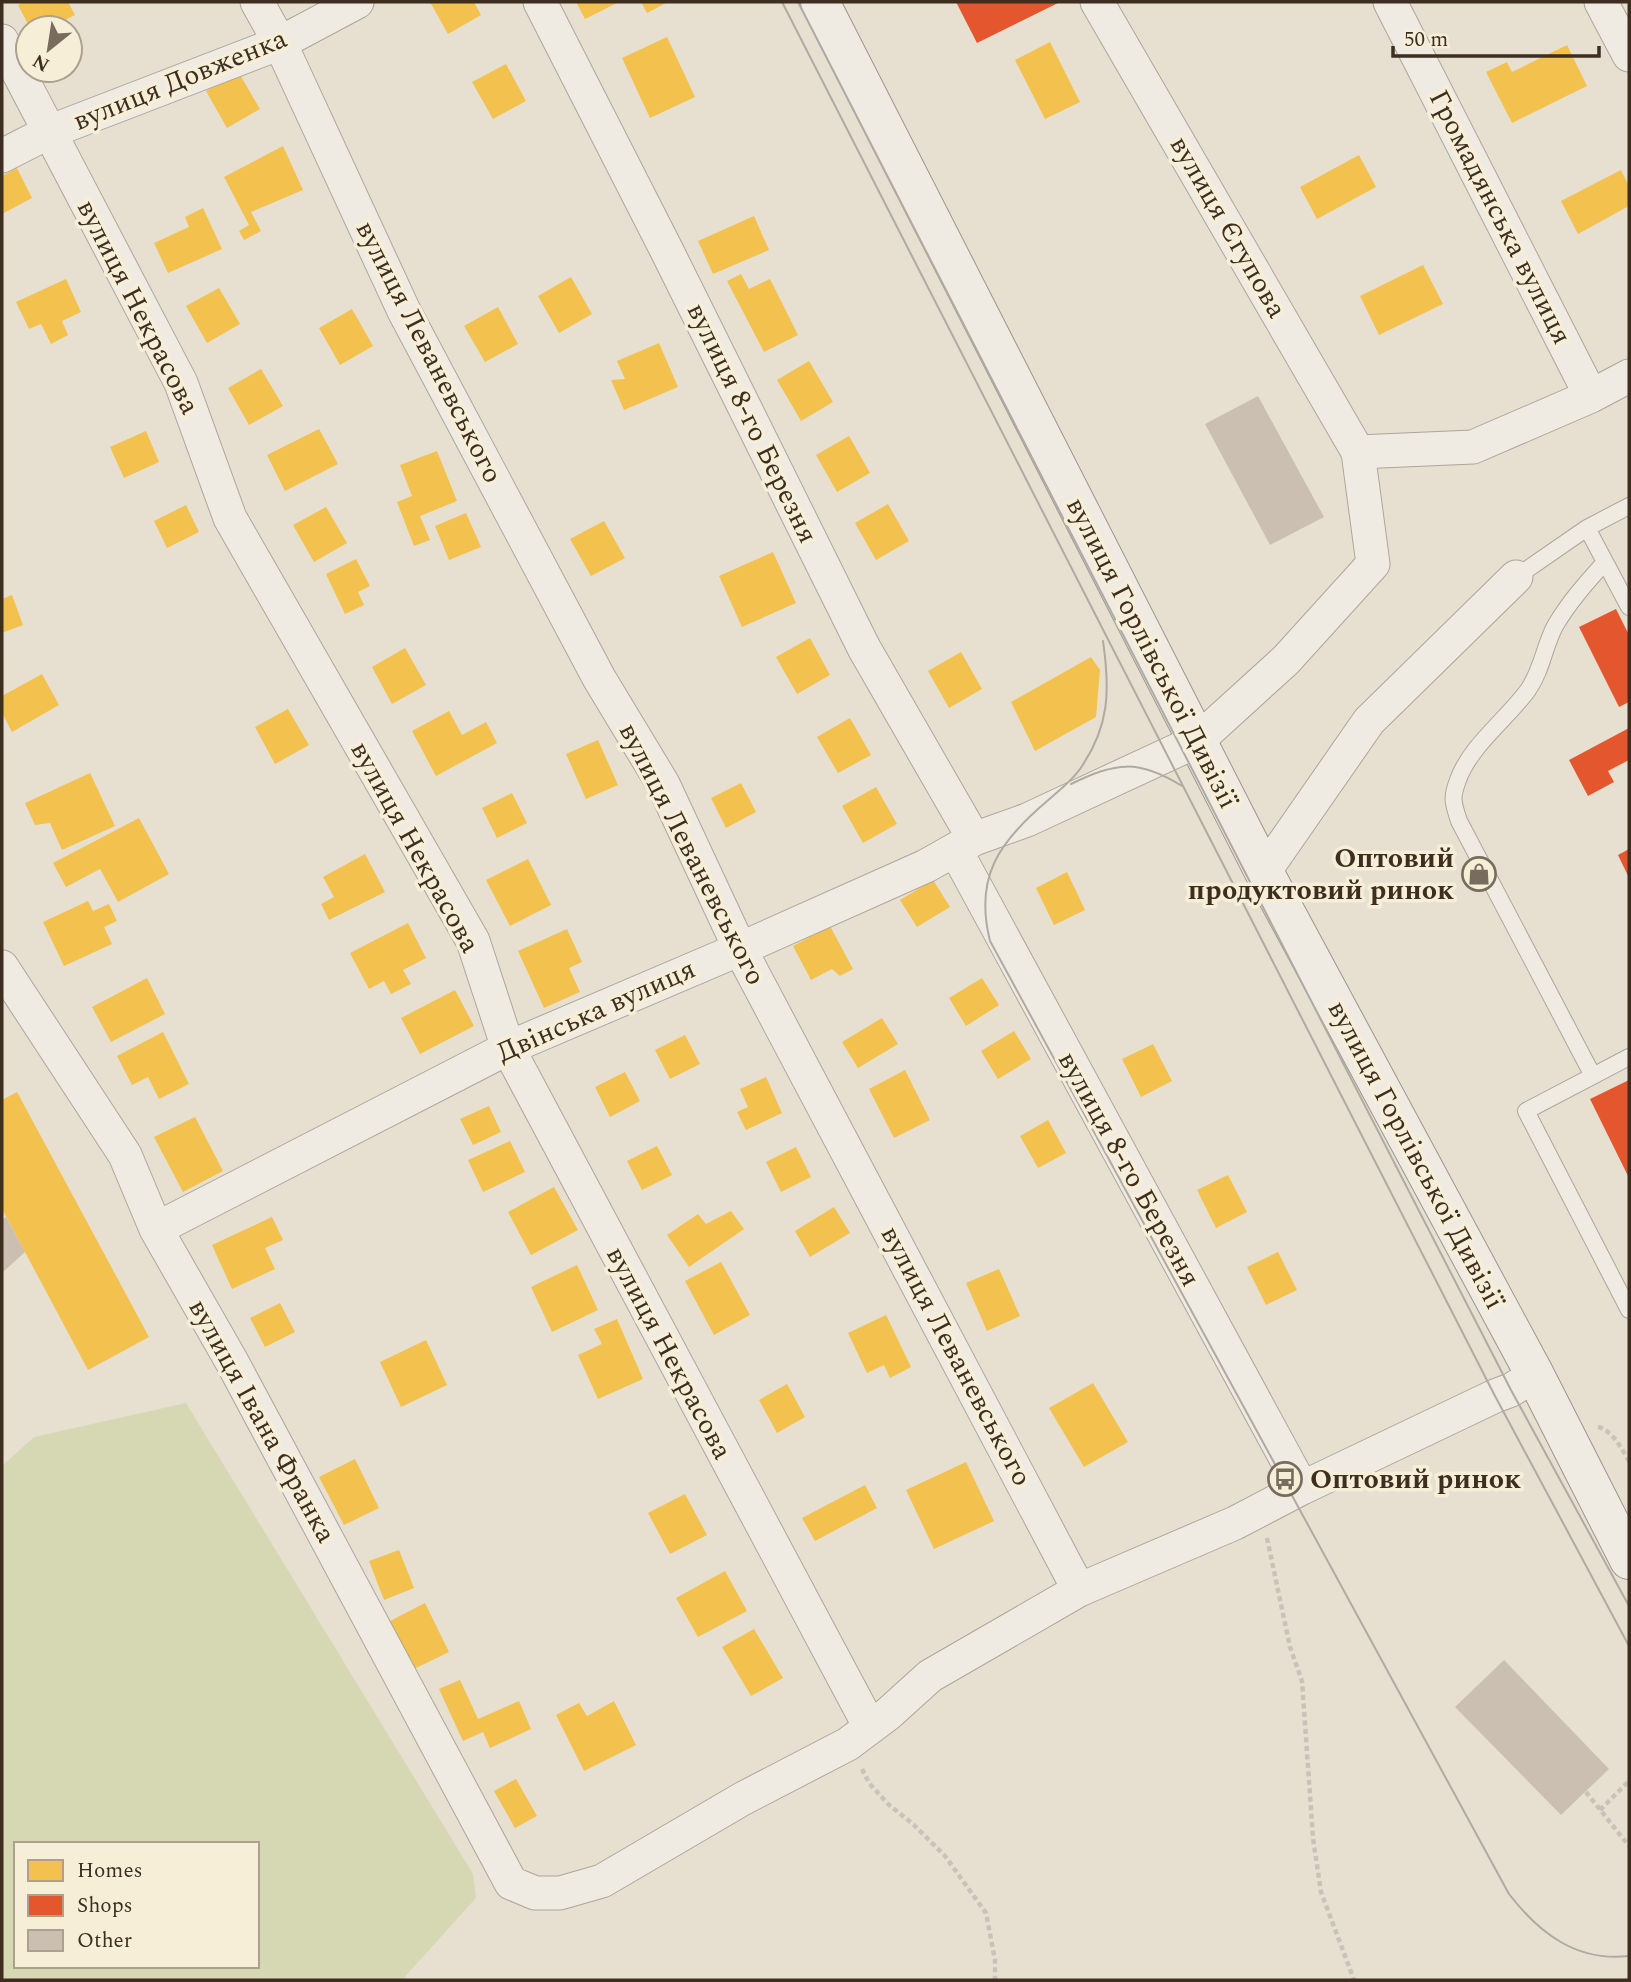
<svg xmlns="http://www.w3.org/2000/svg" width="1631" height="1982" font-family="Spectral,serif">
  <rect width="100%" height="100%" fill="#e7e0d1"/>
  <!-- green -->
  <path fill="#d6d7b3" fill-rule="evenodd" d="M186,1403L473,1874L476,1898L402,1980H2V1466L34,1437ZM16,1844H257V1966H16Z"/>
  <!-- homes -->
  <path fill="#f2c14e" d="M24,2H68L75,15L49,28H30L18,5Z
    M430,2H474L481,15L448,34Z
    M576,2H619L585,19Z
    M641,2H668L647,13Z
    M667,37L695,97L650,118L622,58Z
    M1050,42L1080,102L1045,119L1015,60Z
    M1567,45L1587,86L1512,123L1486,72L1507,62L1512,72Z
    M506,64L526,101L493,119L472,82Z
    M239,73L260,109L227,128L206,91Z
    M283,146L303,190L251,212L261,231L244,240L239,231L249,225L224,177Z
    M1359,155L1376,187L1317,219L1300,187Z
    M17,168L32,198L2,214V176Z
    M1621,170L1629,186V206L1578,234L1561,201Z
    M203,208L222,249L168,273L154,243L189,227L185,217Z
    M754,216L769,250L713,274L698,241Z
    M1423,265L1443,304L1379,335L1360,296Z
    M741,274L749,289L770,279L798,335L764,352L727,281Z
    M571,277L592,314L559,333L538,296Z
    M66,279L81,312L62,321L68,335L51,344L41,324L29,329L16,302Z
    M219,288L240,324L207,343L186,306Z
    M498,307L518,344L485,362L464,326Z
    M352,309L373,346L340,365L319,328Z
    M659,343L678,387L624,410L611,380L625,379L617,361Z
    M809,361L833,402L801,421L777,380Z
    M261,369L283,406L249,425L228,388Z
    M319,429L338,464L285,491L267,455Z
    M146,431L159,462L124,478L110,447Z
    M849,436L870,473L837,492L816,455Z
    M437,451L457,501L420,516L430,540L414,546L397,502L412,496L400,465Z
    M888,504L909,541L876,560L855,523Z
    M186,505L199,532L167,548L154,521Z
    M326,507L347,543L314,562L293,525Z
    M466,513L481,547L449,560L435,526Z
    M604,521L625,558L591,576L570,539Z
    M773,552L796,603L742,627L719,576Z
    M356,559L370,586L358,592L364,605L345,614L326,574Z
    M12,595L23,625L2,633V599Z
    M810,638L830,675L797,694L776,657Z
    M405,648L426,685L392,704L372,667Z
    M961,652L982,689L949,708L928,671Z
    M1091,657L1100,670L1096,717L1035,751L1011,702Z
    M42,674L59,705L12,732L2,713V696Z
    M288,709L309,745L275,764L255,727Z
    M449,711L462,735L486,722L497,743L436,776L412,731Z
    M850,718L871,755L838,773L817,737Z
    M598,740L618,785L586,799L566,754Z
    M90,773L115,826L62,850L50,823L35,825L25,803Z
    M741,783L756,812L726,828L711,798Z
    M876,787L897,824L863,843L842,806Z
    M512,793L527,823L497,838L482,808Z
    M139,818L169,874L118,902L100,869L66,887L53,863Z
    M365,854L385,892L329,920L321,904L334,897L323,877Z
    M528,859L551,905L510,926L486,880Z
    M1067,872L1085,910L1054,925L1036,888Z
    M933,880L950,907L917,927L900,900Z
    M88,901L93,911L109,904L117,921L104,927L112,944L64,966L43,922Z
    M408,923L426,958L403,970L411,984L391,994L384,981L369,989L350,953Z
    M830,926L853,969L840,976L832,969L811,980L793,946Z
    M567,929L582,962L569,968L580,992L544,1008L518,951Z
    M147,978L165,1014L111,1042L92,1007Z
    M982,978L999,1005L966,1026L949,998Z
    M455,990L474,1026L420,1054L401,1018Z
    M882,1018L898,1044L858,1068L842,1042Z
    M1014,1031L1031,1059L998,1079L981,1051Z
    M163,1032L189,1084L159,1099L148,1077L132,1085L117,1056Z
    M685,1035L700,1064L670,1079L655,1050Z
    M1153,1044L1172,1081L1141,1097L1122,1059Z
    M905,1070L930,1120L894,1138L869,1089Z
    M625,1072L640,1101L610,1117L595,1087Z
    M766,1077L782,1113L746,1130L737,1112L748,1107L740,1089Z
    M17,1092L149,1337L88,1370L2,1209V1100Z
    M489,1106L501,1132L473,1145L460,1119Z
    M195,1117L223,1171L183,1192L154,1137Z
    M1048,1120L1066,1153L1038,1168L1020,1136Z
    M510,1141L525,1172L483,1192L468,1160Z
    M657,1146L672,1175L642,1190L627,1161Z
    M796,1147L811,1177L781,1192L766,1162Z
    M1228,1175L1247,1212L1216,1228L1197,1190Z
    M554,1187L578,1230L531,1255L508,1212Z
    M834,1207L850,1233L810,1257L795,1231Z
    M731,1211L744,1229L689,1267L667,1235L698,1214L706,1224Z
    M272,1217L283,1240L265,1248L275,1269L232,1289L212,1245Z
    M1278,1252L1297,1290L1266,1305L1247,1267Z
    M721,1262L750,1315L714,1335L685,1281Z
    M577,1265L598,1310L552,1332L531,1287Z
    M999,1269L1020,1316L987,1331L966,1283Z
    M280,1303L295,1332L265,1347L250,1318Z
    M886,1315L911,1367L890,1378L884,1365L867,1373L848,1333Z
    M617,1319L643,1379L598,1399L578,1355L602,1344L594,1329Z
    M426,1340L447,1385L401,1407L380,1362Z
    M1093,1383L1128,1442L1084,1467L1049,1408Z
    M787,1384L805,1417L777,1433L759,1400Z
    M355,1459L379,1508L344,1525L319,1477Z
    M966,1462L994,1521L934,1549L906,1490Z
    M865,1485L877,1508L815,1541L802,1518Z
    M685,1494L707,1535L670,1554L648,1513Z
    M399,1550L414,1588L384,1600L369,1561Z
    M725,1571L747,1611L698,1637L676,1598Z
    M425,1603L449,1652L414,1669L390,1621Z
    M754,1629L783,1678L751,1696L722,1647Z
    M460,1680L478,1719L519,1701L531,1729L490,1748L483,1732L463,1741L439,1689Z
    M614,1701L636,1745L584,1771L556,1715L579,1703L587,1716Z
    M516,1779L537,1816L515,1828L494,1791Z"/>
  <!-- shops -->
  <path fill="#e4572e" d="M956,2H1060L977,43Z
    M1616,609L1629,635V702L1619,707L1579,627Z
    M1629,728V760L1608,771L1614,782L1588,796L1569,760Z
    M1629,849V878L1618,855Z
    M1629,1080V1178L1590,1099Z"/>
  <!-- building -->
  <path fill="#cbbfb2" d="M1258,396L1324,517L1270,545L1205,424Z
    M6,1217L25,1252L2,1273V1220Z
    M1504,1660L1609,1769L1561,1815L1455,1707Z"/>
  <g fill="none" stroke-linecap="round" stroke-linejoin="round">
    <!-- lane casing -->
    <g stroke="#ada599" stroke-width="18">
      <path id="lane" d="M1587,528L1629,607
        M1516,577L1587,528L1629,506
        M1629,1057L1526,1111L1629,1310
        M1593,1076L1459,821C1453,803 1451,798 1458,780C1470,746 1507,719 1528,690C1542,670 1544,647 1555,626C1569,602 1587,582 1605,562"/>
    </g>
    <!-- street casing -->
    <g stroke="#ada599" stroke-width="35">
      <path id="street" d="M257,2L280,43L404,311L599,678L663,784L740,949L1079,1590
        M540,2L666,249L864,648L974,839
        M1097,2L1358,452
        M1390,2L1591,396
        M1601,2L1629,55
        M2,41L181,383L230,518L473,941L508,1048L870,1727
        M2,156L49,132L280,43L357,2
        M956,851L1302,1488
        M1264,872L1369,721L1516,577
        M2,967L125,1155L156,1229L232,1362L511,1883L535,1893H560L602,1881L742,1799L848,1744L888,1714L930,1676L1079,1590L1235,1523L1302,1488L1495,1396L1511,1390L1535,1375
        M156,1229L508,1048L740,949L926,866L974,839L1027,820L1197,741L1286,660L1373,564L1358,452L1473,447L1591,396L1629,376"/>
    </g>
    <!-- secondary casing -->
    <g stroke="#9c958a" stroke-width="40">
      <path id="secondary" d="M820,2L1264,872L1535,1375L1629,1560"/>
    </g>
    <!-- path -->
    <path stroke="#c8c2b9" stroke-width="4.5" stroke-dasharray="5 3.5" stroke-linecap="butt" d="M1598,1427C1612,1430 1622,1449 1629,1461
      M1267,1538L1290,1647L1302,1681L1313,1838L1321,1892L1354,1980
      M862,1769L869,1783L888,1804L914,1825L945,1856L986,1913L995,1960V1980
      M1586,1792L1629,1846
      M1600,1810L1629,1781"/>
    <!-- lane -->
    <use href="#lane" stroke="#efebe3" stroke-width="16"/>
    <!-- street -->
    <use href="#street" stroke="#efebe3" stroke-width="33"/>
    <!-- secondary -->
    <use href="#secondary" stroke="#efebe3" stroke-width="38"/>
    <!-- tram -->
    <path stroke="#afaaa2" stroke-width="2" d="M782,2L1495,1396L1629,1646
      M798,2L1511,1390L1629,1606
      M1103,641C1110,690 1110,726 1080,769C1071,782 1058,791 1046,802C999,842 974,877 990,941L1509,1894C1540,1934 1577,1962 1629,1956
      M1071,784C1116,762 1138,759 1182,786"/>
  </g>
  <!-- icons -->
  <defs>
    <g id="shop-ring" transform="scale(1.75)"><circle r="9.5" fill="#f7eed8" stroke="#786c5e" stroke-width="1.5"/><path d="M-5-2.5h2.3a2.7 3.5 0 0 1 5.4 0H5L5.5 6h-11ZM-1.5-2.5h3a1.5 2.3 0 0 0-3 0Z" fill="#786c5e"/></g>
    <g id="bus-ring" transform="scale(1.75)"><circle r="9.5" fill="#f7eed8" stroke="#786c5e" stroke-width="1.5"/><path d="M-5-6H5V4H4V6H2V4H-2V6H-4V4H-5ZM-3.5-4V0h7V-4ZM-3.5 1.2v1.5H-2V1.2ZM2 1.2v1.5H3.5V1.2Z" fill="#786c5e"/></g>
  </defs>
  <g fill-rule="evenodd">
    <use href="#shop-ring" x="1479" y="874"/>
    <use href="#bus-ring" x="1285" y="1479"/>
  </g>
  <g text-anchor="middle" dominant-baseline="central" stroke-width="7" stroke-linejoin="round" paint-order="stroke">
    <!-- street labels -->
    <g font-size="28" fill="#3d2e20" stroke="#f7eed8">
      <text transform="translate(180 80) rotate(-22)">вулиця Довженка</text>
      <text transform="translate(1500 217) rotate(63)">Громадянська вулиця</text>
      <text transform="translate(1228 227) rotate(60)">вулиця Єгупова</text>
      <text transform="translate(138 307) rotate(63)">вулиця Некрасова</text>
      <text transform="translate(429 352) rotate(63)">вулиця Леваневського</text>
      <text transform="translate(752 423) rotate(64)">вулиця 8-го Березня</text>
      <text transform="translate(1152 653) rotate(63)">вулиця Горлівської Дивізії</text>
      <text transform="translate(415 847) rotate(61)">вулиця Некрасова</text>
      <text transform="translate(692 854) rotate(63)">вулиця Леваневського</text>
      <text transform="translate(596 1011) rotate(-24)">Двінська вулиця</text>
      <text transform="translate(1416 1155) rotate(62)">вулиця Горлівської Дивізії</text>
      <text transform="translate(1129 1169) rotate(61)">вулиця 8-го Березня</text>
      <text transform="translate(669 1353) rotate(62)">вулиця Некрасова</text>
      <text transform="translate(956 1356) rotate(62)">вулиця Леваневського</text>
      <text transform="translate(262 1421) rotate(61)">вулиця Івана Франка</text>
    </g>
    <!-- poi labels -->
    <g font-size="28" font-weight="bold" fill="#3d2e20" stroke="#f7eed8" text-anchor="end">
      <text x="1454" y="858">Оптовий<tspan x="1454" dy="32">продуктовий ринок</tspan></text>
      <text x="1310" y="1479" text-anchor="start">Оптовий ринок</text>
    </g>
  </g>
  <!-- border -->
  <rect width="1631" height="1982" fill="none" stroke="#3d2e20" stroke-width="7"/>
  <!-- legend -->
  <rect x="14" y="1842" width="245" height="126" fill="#f7eed8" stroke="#ada18e" stroke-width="2"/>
  <rect x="28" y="1860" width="35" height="21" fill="#f2c14e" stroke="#ada18e" stroke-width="2"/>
  <text x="77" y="1877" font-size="21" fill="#3d2e20">Homes</text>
  <rect x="28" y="1895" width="35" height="21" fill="#e4572e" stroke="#ada18e" stroke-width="2"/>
  <text x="77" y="1912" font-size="21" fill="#3d2e20">Shops</text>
  <rect x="28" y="1930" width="35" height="21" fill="#cbbfb2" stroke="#ada18e" stroke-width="2"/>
  <text x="77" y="1947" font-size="21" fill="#3d2e20">Other</text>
  <!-- north arrow -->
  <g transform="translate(49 49) rotate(210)"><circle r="33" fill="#f7eed8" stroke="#ada18e" stroke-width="2"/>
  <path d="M0-5L12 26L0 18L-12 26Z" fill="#786c5e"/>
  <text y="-10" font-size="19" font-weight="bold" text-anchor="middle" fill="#3d2e20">N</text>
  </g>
  <!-- scale -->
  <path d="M1393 46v10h206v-10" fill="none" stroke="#3d2e20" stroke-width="3.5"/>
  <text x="1404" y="46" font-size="21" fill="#3d2e20" stroke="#f7eed8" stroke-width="5" paint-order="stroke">50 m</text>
</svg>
